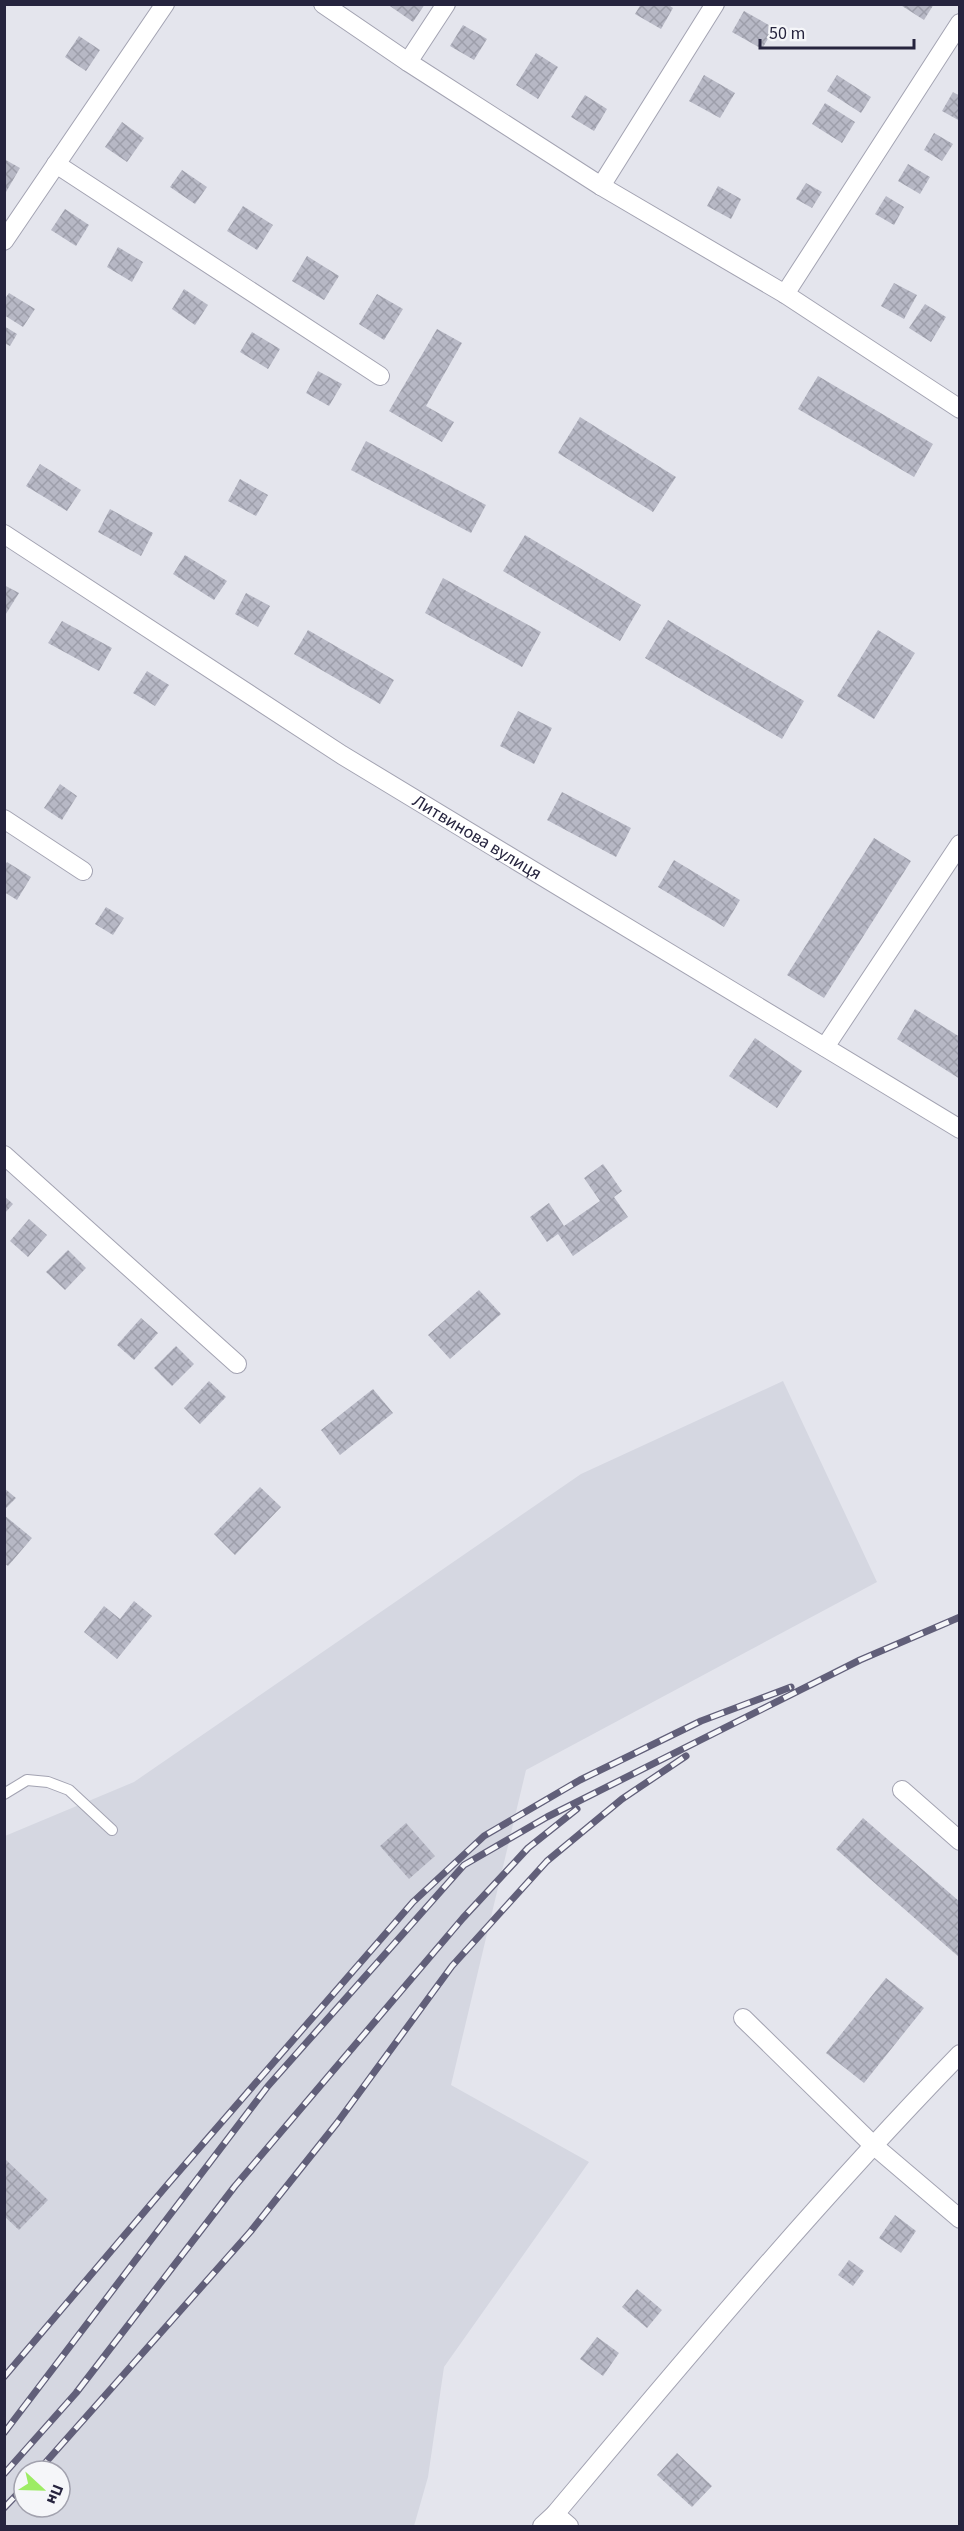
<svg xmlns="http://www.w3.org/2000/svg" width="964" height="2531" font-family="'Source Sans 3',sans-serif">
  <defs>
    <pattern id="building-cross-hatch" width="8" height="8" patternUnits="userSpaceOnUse" patternTransform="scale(1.5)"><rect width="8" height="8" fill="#b7b8c5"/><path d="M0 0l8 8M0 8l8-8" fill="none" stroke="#9d9eaa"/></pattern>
  </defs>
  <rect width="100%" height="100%" fill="#e4e5ed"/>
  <!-- built -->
  <path fill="#d5d7e1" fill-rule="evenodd" d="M783,1381L877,1582L526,1770L451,2085L589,2162L444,2367L428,2477L414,2526H5V1836L134,1782L581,1474ZM24,2471H60V2507H24Z"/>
  <!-- building -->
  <path fill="url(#building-cross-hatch)" d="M387,4H425L413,22Z
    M641,4H667L673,8L661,29L635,14Z
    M899,4H934L924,20Z
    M744,11L774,28L762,49L732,32Z
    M463,25L487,39L474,60L450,46Z
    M79,36L100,50L86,71L65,57Z
    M536,53L558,67L538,99L516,85Z
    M704,75L735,93L720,118L689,101Z
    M837,75L871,97L861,113L827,91Z
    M953,92L960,96V121L942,111Z
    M585,95L607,109L594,131L571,117Z
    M825,103L855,122L842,143L812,124Z
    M122,122L144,138L127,162L105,147Z
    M934,133L953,144L942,161L924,150Z
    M4,159L20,168L6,192H4Z
    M908,164L930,177L920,194L898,181Z
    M182,170L207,187L195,204L170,187Z
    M806,183L822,192L812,208L796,199Z
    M718,186L741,199L731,219L707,206Z
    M886,196L904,207L894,225L875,214Z
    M243,206L273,225L257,250L227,231Z
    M65,209L89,225L76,246L51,230Z
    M118,247L143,262L132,282L107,267Z
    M307,256L339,276L324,300L292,281Z
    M894,283L917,295L904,319L881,306Z
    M184,289L208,305L195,325L172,309Z
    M9,293L35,309L23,327L4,315V300Z
    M377,294L403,309L384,340L359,324Z
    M925,304L946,317L931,342L909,328Z
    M4,326L17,334L10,346L4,343Z
    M437,329L462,343L426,406L454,422L442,442L389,411Z
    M252,332L280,349L268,369L240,352Z
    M318,371L342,384L329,406L306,393Z
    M818,376L933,444L914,477L798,409Z
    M580,417L676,477L653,512L558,453Z
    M366,441L486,505L471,533L351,470Z
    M40,464L81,490L67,511L26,486Z
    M240,479L268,495L256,516L228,501Z
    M110,509L153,533L141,556L98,532Z
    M525,535L641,605L620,641L503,571Z
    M185,555L227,581L214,600L173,574Z
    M443,578L541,632L522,667L425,613Z
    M4,585L19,593L4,617Z
    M246,593L270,606L258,627L235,614Z
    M668,620L804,701L782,739L645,658Z
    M62,621L112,648L99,671L48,643Z
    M308,630L394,680L380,704L294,654Z
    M878,630L915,653L874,719L837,696Z
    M147,671L169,685L155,706L133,693Z
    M518,711L552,728L534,764L500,746Z
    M60,784L77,796L62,820L44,808Z
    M562,792L631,828L616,857L547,820Z
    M874,838L911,861L824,998L787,975Z
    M674,860L740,900L724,927L658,887Z
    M7,862L31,877L17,900L4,892V866Z
    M106,907L124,918L113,935L95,924Z
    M915,1009L960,1037V1079L897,1039Z
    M755,1038L802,1071L777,1108L729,1076Z
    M603,1164L622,1191L614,1197L628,1217L573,1256L558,1234L547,1242L530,1217L549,1203L564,1226L600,1201L584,1178Z
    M4,1196L13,1204L4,1214Z
    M29,1219L47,1235L28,1257L10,1241Z
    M68,1250L86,1268L65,1290L46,1272Z
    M479,1290L501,1314L450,1359L428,1335Z
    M141,1318L158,1333L134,1360L117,1345Z
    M176,1346L194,1364L172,1386L154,1368Z
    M209,1381L226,1397L200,1424L184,1408Z
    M373,1389L393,1413L340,1455L321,1430Z
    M260,1487L281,1507L235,1555L214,1534Z
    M4,1488L16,1498L4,1510Z
    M4,1515L32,1538L8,1566L4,1563Z
    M134,1601L152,1616L117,1659L84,1632L104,1606L120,1619Z
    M863,1818L960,1902V1958L836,1849Z
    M406,1823L435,1856L409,1879L380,1846Z
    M886,1978L924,2008L864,2083L826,2053Z
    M4,2158L48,2200L19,2230L4,2216Z
    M895,2215L916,2231L901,2253L879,2238Z
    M849,2260L864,2271L853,2286L838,2275Z
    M637,2289L662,2310L647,2328L622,2307Z
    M597,2337L619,2353L603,2376L580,2359Z
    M677,2453L712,2486L692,2507L657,2475Z"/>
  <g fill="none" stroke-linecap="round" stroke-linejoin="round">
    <!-- lane casing -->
    <g stroke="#a3a3b2" stroke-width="12">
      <path id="lane" d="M4,1794L27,1780L48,1782L69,1790L112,1830"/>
    </g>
    <!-- street casing -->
    <g stroke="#a3a3b2" stroke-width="20">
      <g id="street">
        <path d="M323,4L408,62L601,186L785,294L960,409"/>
        <path d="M408,62L446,4"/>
        <path d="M56,164L380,376"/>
        <path d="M601,186L715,4"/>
        <path d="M4,241L165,4"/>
        <path d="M785,294L960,23"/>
        <path id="s1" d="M4,534L342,755L960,1129"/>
        <path d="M4,819L83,871"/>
        <path d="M825,1047L960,844"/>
        <path d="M4,1155L237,1364"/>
        <path d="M902,1790L960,1841"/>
        <path d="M743,2018L872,2144L960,2219"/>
        <path d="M555,2514L569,2526"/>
        <path d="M542,2526L555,2514C687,2357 817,2201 960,2054"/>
      </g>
    </g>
    <!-- lane -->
    <use href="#lane" stroke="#fff" stroke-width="10"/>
    <!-- street -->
    <use href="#street" stroke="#fff" stroke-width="18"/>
    <!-- rail casing -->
    <g stroke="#615f79" stroke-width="7">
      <path id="rail" d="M4,2377L168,2184L413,1902L484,1836L580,1780L701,1721L791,1687
        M4,2433L268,2086L464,1865L547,1817L860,1660L960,1617
        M38,2471L251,2231L337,2123L452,1966L547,1861L622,1799L686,1756
        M4,2474L76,2393L235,2186L463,1918L528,1848L577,1809
        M4,2508L24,2487"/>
    </g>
    <!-- rail -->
    <use href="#rail" stroke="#f5f6f9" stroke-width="4.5" stroke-dasharray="14" stroke-linecap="butt"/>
  </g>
  <g text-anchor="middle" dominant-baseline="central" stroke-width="6" stroke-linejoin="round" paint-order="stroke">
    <!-- street labels -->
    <g font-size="18" fill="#26243e" stroke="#f5f6f9">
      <text stroke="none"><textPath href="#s1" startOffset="562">Литвинова вулиця</textPath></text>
    </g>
  </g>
  <!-- border -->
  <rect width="964" height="2531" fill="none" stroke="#26243e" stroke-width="12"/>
  <!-- north arrow -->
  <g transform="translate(42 2489) rotate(112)"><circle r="28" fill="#f5f6f9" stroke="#a2a2ae" stroke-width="1.5"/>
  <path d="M0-4.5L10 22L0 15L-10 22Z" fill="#9dec64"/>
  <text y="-9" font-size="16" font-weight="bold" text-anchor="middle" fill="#26243e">Пн</text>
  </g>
  <!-- scale -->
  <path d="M760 39v9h154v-9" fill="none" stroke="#26243e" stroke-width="3"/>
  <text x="769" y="39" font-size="18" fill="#26243e" stroke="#f5f6f9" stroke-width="4.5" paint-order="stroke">50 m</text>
</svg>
